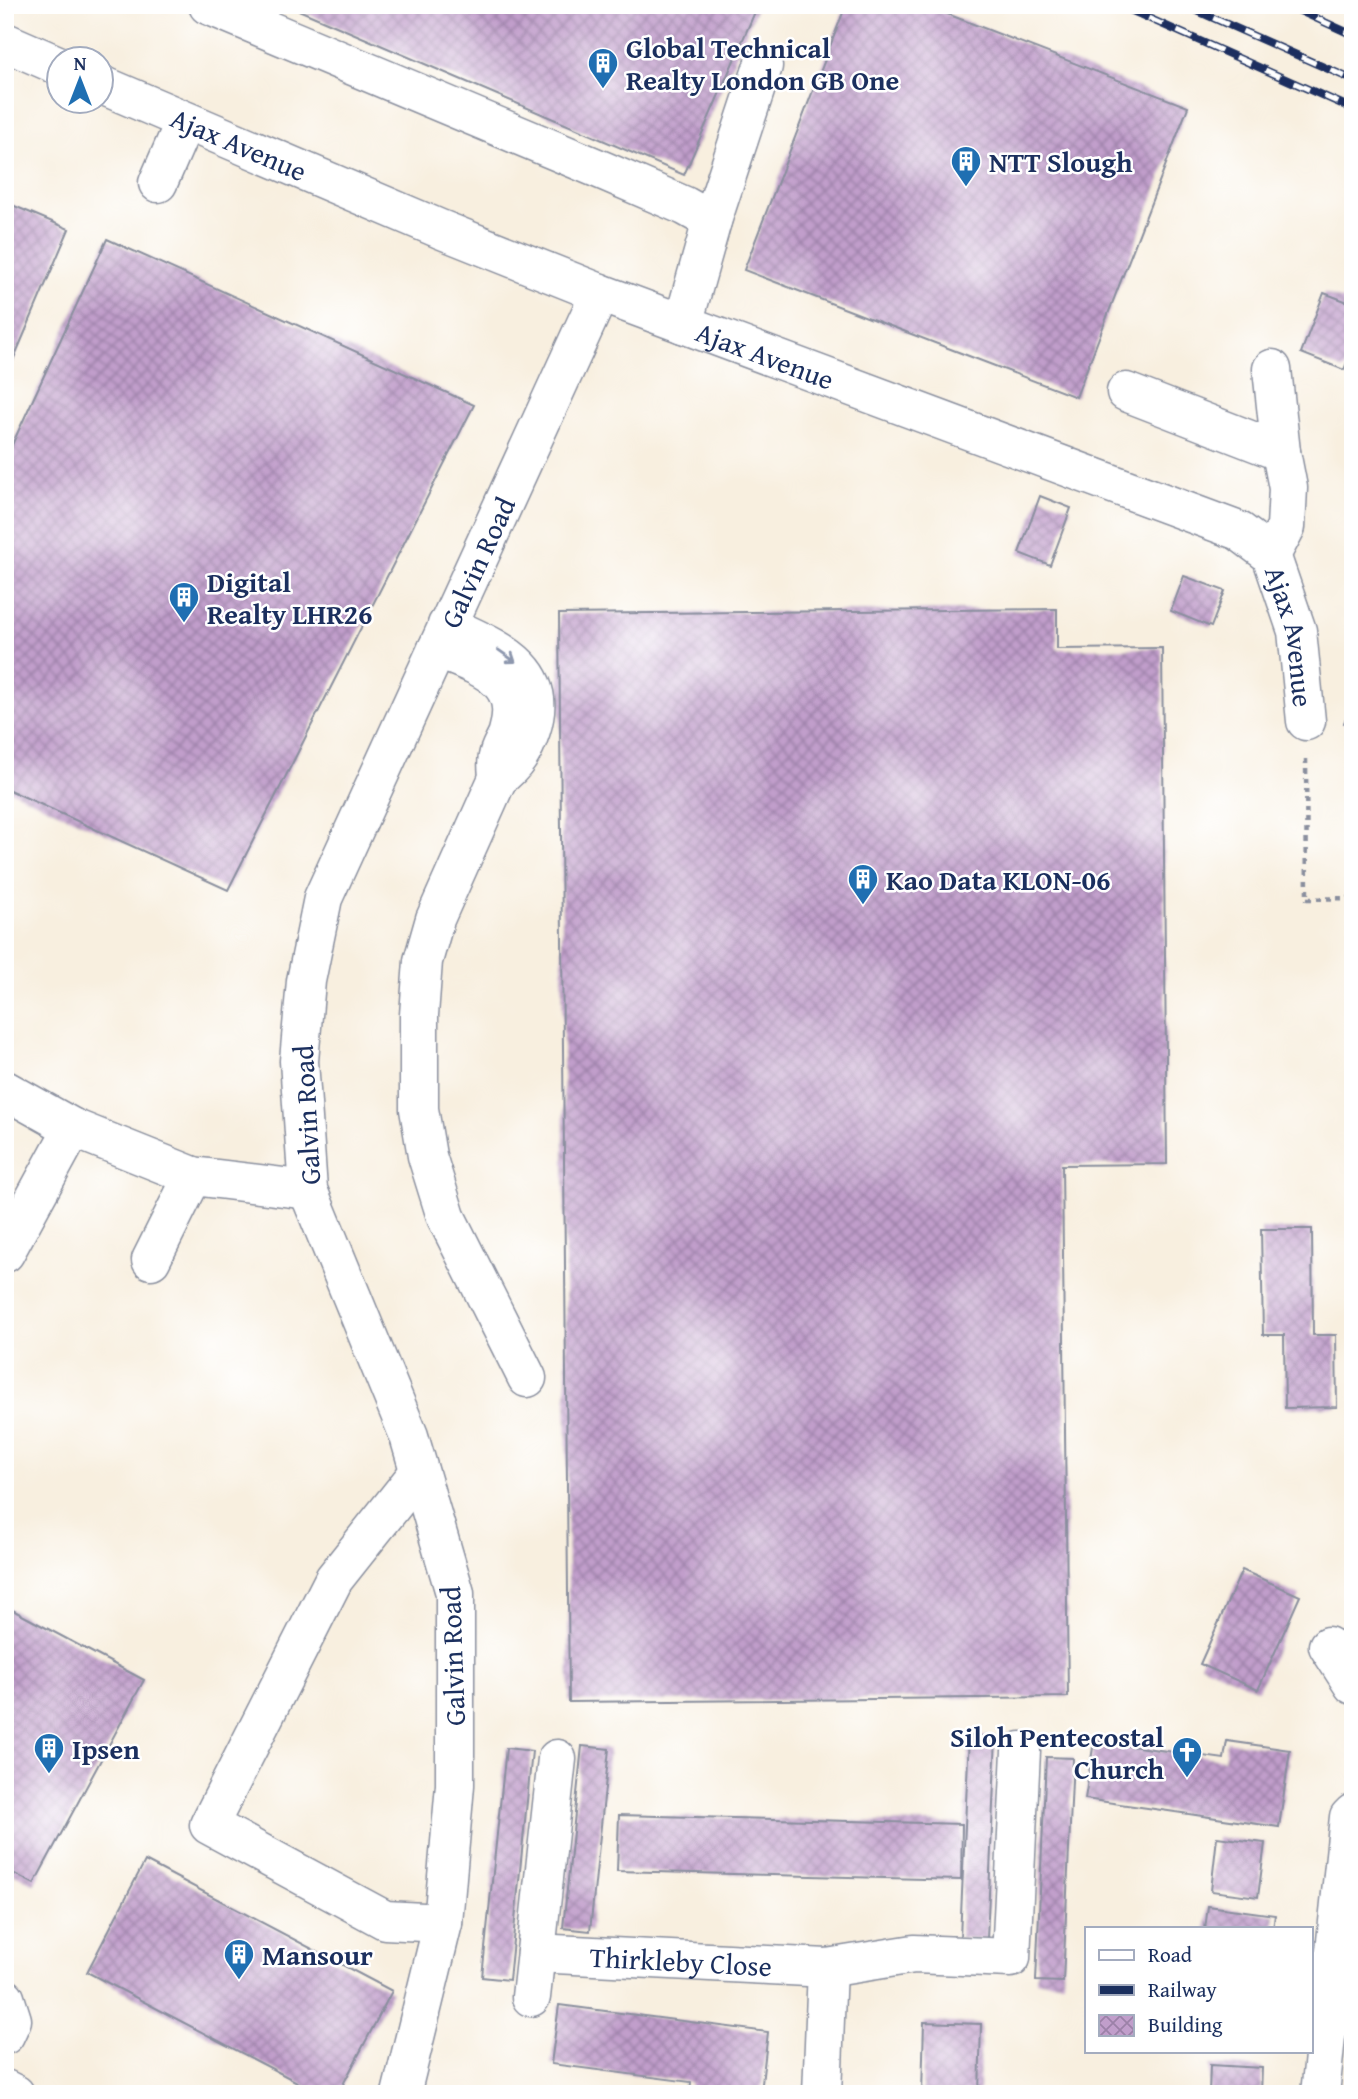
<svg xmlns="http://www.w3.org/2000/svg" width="1358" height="2099" font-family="'Gentium Book Plus',serif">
  <defs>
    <pattern id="building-cross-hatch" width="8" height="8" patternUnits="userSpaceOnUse" patternTransform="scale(1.75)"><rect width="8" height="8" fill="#c19ecb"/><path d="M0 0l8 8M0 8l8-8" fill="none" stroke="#9c81a8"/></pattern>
  </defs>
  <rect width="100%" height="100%" fill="#fff"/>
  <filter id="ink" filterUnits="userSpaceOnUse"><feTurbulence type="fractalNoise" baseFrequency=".0143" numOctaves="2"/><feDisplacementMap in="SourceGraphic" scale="14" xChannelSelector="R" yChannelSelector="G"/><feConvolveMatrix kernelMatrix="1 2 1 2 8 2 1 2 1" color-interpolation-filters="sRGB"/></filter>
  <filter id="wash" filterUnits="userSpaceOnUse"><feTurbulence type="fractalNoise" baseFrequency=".00686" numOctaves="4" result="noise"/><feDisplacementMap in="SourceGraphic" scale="28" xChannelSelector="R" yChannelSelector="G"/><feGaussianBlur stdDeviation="1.57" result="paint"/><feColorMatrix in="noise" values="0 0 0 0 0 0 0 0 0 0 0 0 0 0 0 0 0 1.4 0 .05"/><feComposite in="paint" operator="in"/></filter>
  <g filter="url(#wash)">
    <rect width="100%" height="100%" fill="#f8efdf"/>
    <g id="blocks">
      <!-- building -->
      <path fill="url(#building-cross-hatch)" d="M287,5H758L684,175Z
        M846,5H924L1188,107L1076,397L744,270Z
        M5,202L69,229L5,379Z
        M107,239L474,405L228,890L5,788V460Z
        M1324,293L1353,304V347L1344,370L1301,353Z
        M1040,496L1071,508L1050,565L1019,553Z
        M1184,576L1225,591L1211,627L1171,611Z
        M1057,609V649L1162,648L1167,1164L1062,1165L1068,1697L569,1702L559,614Z
        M1353,700V726L1344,723Z
        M1261,1229H1312L1313,1335H1336L1337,1407L1285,1408L1284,1335H1263Z
        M1242,1570L1300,1596L1258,1690L1200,1664Z
        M5,1606L144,1680L34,1884L5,1869Z
        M969,1736L996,1737L987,1939L960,1938Z
        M1094,1741L1224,1759L1227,1741L1290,1750L1279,1827L1085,1799Z
        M582,1746L609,1749L590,1931L563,1928Z
        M506,1748L532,1751L509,1980L482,1977Z
        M1046,1757L1073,1758L1063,1982L1036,1981Z
        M619,1815L962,1824L961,1880L617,1871Z
        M1217,1837L1265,1843L1258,1897L1211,1891Z
        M145,1861L392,1991L338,2094H320L87,1972Z
        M1208,1906L1275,1915L1273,1929H1205Z
        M559,2005L768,2032L761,2092L750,2090V2094H690L691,2082L551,2064Z
        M924,2022L981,2024L979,2094H922Z
        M1210,2065L1262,2068L1261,2094H1209Z"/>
    </g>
  </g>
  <g filter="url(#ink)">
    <use href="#blocks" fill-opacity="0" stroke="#8a8f9e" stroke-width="2"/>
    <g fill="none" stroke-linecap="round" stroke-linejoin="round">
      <!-- minor casing -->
      <g stroke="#8a8f9e" stroke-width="41">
        <g id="minor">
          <path d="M208,5L604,171L685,206L712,221"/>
          <path d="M5,42L60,66"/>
          <path id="s1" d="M102,85L440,229L600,293L1239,531L1271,555L1297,631L1306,721"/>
          <path d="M158,183L185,121"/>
          <path d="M683,324L712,221L763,66"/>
          <path d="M1126,392L1281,452"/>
          <path d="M1271,555L1286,527L1288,488L1281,452L1272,369"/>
          <path d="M437,649C477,666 524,677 508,732C506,740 499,748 498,757C496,763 498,772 498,778C516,765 524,751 531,730C552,666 492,647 447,625"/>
          <path d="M498,778L435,919L423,961L419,1015V1109L427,1156L446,1217L527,1378"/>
          <path d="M5,1090L73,1128L193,1176L308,1190"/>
          <path d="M5,1253L73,1128"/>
          <path d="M151,1260L193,1176"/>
          <path d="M419,1472L334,1579L209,1825L385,1920L443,1923"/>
          <path d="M1328,1646L1353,1685"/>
          <path id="s2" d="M536,1953L827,1968L914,1954L1011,1958L1021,1751"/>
          <path d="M531,1997L557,1759"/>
          <path d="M5,1998L12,2020L5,2035"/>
          <path d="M5,2089L15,2094"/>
          <path id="s3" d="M401,2094L443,1923L455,1785V1593L409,1436L308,1190L299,1061L306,981L323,898L600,293"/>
          <path d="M822,2094L827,1968"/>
          <path d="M1320,2094L1349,1817L1353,1813"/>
        </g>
      </g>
      <!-- path -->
      <path stroke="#8a8f9e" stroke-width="4.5" stroke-dasharray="5 5" stroke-linecap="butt" d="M1306,759L1307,899L1353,898"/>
      <!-- minor -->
      <use href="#minor" stroke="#fff" stroke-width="38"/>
      <!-- rail casing -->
      <g stroke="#1b2f5e" stroke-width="8">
        <path id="rail" d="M1119,5L1353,109
          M1184,5L1353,80
          M1287,5L1353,35
          M1341,5L1353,11"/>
      </g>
      <!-- rail -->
      <use href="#rail" stroke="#fff" stroke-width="5" stroke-dasharray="16" stroke-linecap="butt"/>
    </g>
    <!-- one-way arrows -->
    <defs><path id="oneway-shaft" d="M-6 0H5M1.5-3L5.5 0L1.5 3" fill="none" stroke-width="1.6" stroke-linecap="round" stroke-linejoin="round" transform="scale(1.75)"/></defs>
    <use stroke="#8d97ae" href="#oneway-shaft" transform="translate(507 656) rotate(35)"/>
  </g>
  <!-- icons -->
  <defs>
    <g id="building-pin" transform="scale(1.575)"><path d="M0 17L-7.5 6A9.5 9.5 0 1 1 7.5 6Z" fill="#1f6fb2" stroke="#fff"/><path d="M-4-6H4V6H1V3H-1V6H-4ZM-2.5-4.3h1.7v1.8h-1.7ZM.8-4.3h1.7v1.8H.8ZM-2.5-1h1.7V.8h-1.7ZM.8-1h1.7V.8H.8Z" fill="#fff"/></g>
    <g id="church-pin" transform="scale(1.575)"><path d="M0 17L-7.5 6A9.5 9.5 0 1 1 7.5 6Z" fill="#1f6fb2" stroke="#fff"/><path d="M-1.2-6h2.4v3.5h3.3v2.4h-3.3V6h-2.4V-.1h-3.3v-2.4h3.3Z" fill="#fff"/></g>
  </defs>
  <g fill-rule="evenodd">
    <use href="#building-pin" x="603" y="63"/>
    <use href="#building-pin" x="966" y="161"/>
    <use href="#building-pin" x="184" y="597"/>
    <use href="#building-pin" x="863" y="879"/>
    <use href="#building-pin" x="49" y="1748"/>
    <use href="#church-pin" x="1187" y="1752"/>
    <use href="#building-pin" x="239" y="1954"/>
  </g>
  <g text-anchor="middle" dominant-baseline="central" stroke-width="5" stroke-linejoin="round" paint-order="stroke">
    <!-- poi labels -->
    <g font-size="28" font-weight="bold" fill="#1b2f5e" stroke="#fff" text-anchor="start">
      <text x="626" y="47">Global Technical<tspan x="626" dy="32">Realty London GB One</tspan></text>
      <text x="989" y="161">NTT Slough</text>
      <text x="207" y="581">Digital<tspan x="207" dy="32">Realty LHR26</tspan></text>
      <text x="886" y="879">Kao Data KLON-06</text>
      <text x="1164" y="1736" text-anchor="end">Siloh Pentecostal<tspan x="1164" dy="32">Church</tspan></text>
      <text x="72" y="1748">Ipsen</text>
      <text x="262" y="1954">Mansour</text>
    </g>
    <!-- street labels -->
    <g font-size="28" fill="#1b2f5e" stroke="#fff">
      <text stroke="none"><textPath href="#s1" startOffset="149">Ajax Avenue</textPath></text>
      <text stroke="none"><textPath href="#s1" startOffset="716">Ajax Avenue</textPath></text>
      <text stroke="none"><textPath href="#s3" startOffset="1600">Galvin Road</textPath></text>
      <text stroke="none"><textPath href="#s1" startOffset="1346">Ajax Avenue</textPath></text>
      <text transform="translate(306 1115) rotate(-93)">Galvin Road</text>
      <text transform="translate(452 1656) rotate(-92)">Galvin Road</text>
      <text stroke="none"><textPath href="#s2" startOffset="145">Thirkleby Close</textPath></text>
    </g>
  </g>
  <!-- margin -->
  <rect width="1358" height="2099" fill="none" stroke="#fff" stroke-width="28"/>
  <!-- legend -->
  <rect x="1085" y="1927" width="228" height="126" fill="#ffffff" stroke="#a4acbf" stroke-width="2"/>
  <rect x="1099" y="1950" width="35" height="10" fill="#ffffff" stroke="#a4acbf" stroke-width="2"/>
  <text x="1148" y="1962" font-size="21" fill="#1b2f5e">Road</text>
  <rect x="1099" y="1985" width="35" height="10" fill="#1b2f5e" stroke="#a4acbf" stroke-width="2"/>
  <text x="1148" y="1997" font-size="21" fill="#1b2f5e">Railway</text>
  <rect x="1099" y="2015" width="35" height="21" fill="url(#building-cross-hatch)" stroke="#a4acbf" stroke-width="2"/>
  <text x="1148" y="2032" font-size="21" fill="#1b2f5e">Building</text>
  <!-- north arrow -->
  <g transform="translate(80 80)"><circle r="33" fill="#ffffff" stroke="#a4acbf" stroke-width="2"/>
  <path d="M0-5L12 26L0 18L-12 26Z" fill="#1f6fb2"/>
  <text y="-10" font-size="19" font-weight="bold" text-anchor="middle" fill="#1b2f5e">N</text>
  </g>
</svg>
